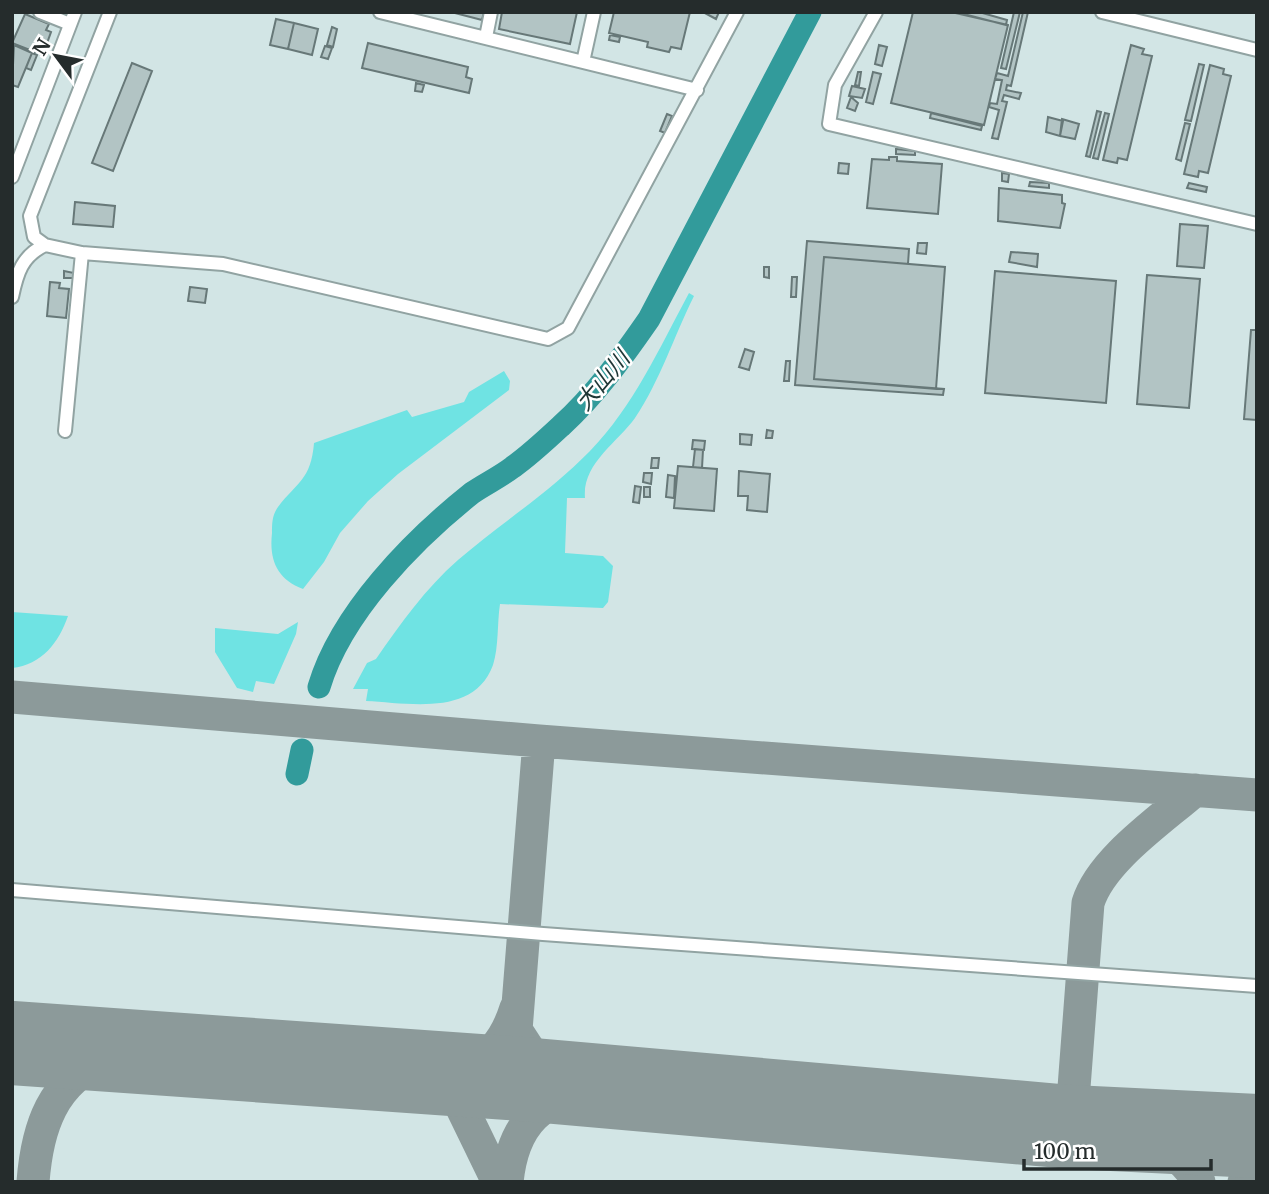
<svg xmlns="http://www.w3.org/2000/svg" width="1269" height="1194" font-family="Merriweather,'Noto Sans JP',serif">
  <rect width="100%" height="100%" fill="#d2e5e5"/>
  <!-- green -->
  <path fill="#6fe3e3" d="M689,293L694,296C674,336 660,381 635,418C617,443 582,464 585,498H567L565,553L603,556L613,566L608,602L603,608L500,604C497,623 499,646 493,665C474,717 409,703 366,701L368,689H353L367,663L376,659C401,623 425,589 458,560C501,523 549,493 590,451C633,407 660,347 689,293Z
    M504,371L510,381L509,390L398,474L368,501L340,533L324,562L303,589C277,579 269,560 272,533C272,524 272,515 278,507C297,482 311,480 314,443L407,410L412,417L464,402L469,392Z
    M12,612L68,616C59,642 42,665 12,668Z
    M298,622L296,634L274,684L256,681L253,692L237,688L215,652V628L278,634Z"/>
  <g fill="none" stroke-linecap="round" stroke-linejoin="round">
    <!-- river -->
    <path stroke="#329b9b" stroke-width="23" d="M319,687C341,613 413,540 472,493C485,484 500,477 513,467C530,455 546,440 561,426C596,394 622,358 649,319L810,12
      M297,774L302,750"/>
    <!-- taxiway -->
    <path stroke="#8c9a9a" stroke-width="33" d="M12,697L539,741L1257,795
      M539,741L516,1030L533,1056L569,1083
      M446,1075L498,1182
      M458,1076C490,1055 504,1046 516,1008
      M1071,1127L1088,903C1101,860 1162,819 1195,790
      M1125,1127C1154,1140 1182,1153 1199,1182
      M33,1182C37,1129 52,1079 107,1059C115,1055 124,1054 133,1051
      M507,1182C513,1121 542,1098 599,1086
      M1244,1182L1257,1169"/>
    <!-- runway -->
    <path stroke="#8c9a9a" stroke-width="84" d="M12,1043L509,1078L1071,1127L1257,1136"/>
  </g>
  <!-- building -->
  <path fill="#b2c4c4" stroke="#677878" stroke-width="2" d="M451,12H484L482,20Z
    M502,12H577L570,44L499,29Z
    M614,12H690L681,49L671,47L669,52L647,47L648,42L609,33Z
    M703,12H719L716,19Z
    M913,12H951L1008,25L984,125L891,103Z
    M956,12H979L1007,20L1006,25Z
    M1014,12H1020L1006,69L1001,68Z
    M1023,12H1028L1011,86L1007,85L1006,90L1021,93L1019,99L1004,95L1002,101L1007,102L998,139L992,138L999,110L989,107L990,103L997,104L1002,80L995,79L997,73L1008,76Z
    M25,14L49,24L46,30L51,32L46,46H37L35,52L12,43Z
    M276,19L294,23L288,49L270,45Z
    M294,23L318,29L312,55L288,49Z
    M332,27L337,29L333,47L327,45Z
    M610,35L620,37L619,42L609,40Z
    M368,43L468,67L466,77L472,79L469,93L362,68Z
    M14,45L32,53L18,87L12,85Z
    M879,45L887,47L882,66L875,64Z
    M1131,45L1144,49L1142,54L1152,56L1127,160L1118,158L1117,163L1103,160Z
    M325,46L332,48L328,59L321,57Z
    M32,53L37,55L31,70L26,68Z
    M132,63L152,71L113,171L92,163Z
    M1199,64L1204,65L1191,121L1185,120Z
    M1210,65L1224,69L1223,74L1231,76L1208,173L1199,171L1198,177L1184,174Z
    M858,72H861L859,86L855,85Z
    M873,72L881,74L873,104L866,102Z
    M416,83L424,85L422,92L415,91Z
    M852,86L865,89L862,98L849,96Z
    M851,97L858,103L855,111L847,108Z
    M1097,111L1101,112L1090,157L1086,156Z
    M931,113L982,126L981,130L930,118Z
    M1105,113L1109,114L1098,159L1093,158Z
    M667,114L672,116L665,133L660,131Z
    M1048,117L1063,121L1060,136L1046,132Z
    M1062,119L1079,124L1075,139L1060,136Z
    M1185,123L1190,124L1181,161L1176,159Z
    M896,149L915,151V155L896,154Z
    M889,157H897V161L942,164L938,214L867,208L872,159L889,160Z
    M839,163L849,164L848,174L838,173Z
    M1002,173L1009,174L1008,182L1002,181Z
    M1030,182L1049,183V188L1029,186Z
    M1189,183L1207,187L1206,192L1187,188Z
    M999,188L1062,195V203L1065,204L1060,228L998,221Z
    M75,202L115,206L113,227L73,224Z
    M1180,224L1208,226L1204,268L1177,266Z
    M807,241L909,249L908,264L824,257L814,379L944,389L943,395L795,385Z
    M918,243H927L926,254L917,253Z
    M1011,252L1038,254L1037,267L1009,262Z
    M824,257L945,267L936,389L814,379Z
    M764,267H769V278L764,277Z
    M64,271L74,273V278H64Z
    M995,271L1116,281L1106,403L985,393Z
    M1147,275L1200,279L1189,408L1137,404Z
    M792,277H797L796,297H791Z
    M50,282L60,283L59,288L69,289L66,318L47,316Z
    M190,287L207,289L205,303L188,301Z
    M1251,330H1257V420L1244,419Z
    M745,349L754,352L749,370L739,367Z
    M786,361H790L789,381H784Z
    M767,430L773,431L772,438H766Z
    M740,434L752,435L751,445L740,444Z
    M693,440L705,441L704,450L692,449Z
    M695,449L703,450L702,468L693,467Z
    M652,458H659L658,468H651Z
    M678,466L717,469L714,511L674,508Z
    M739,471L770,474L767,512L747,510L748,496H738Z
    M644,473H652L651,484L643,482Z
    M668,475L675,476L674,498L666,497Z
    M635,486L641,487L639,503L633,502Z
    M644,487H650V497H644Z"/>
  <g fill="none" stroke-linecap="round" stroke-linejoin="round">
    <!-- minor casing -->
    <g stroke="#91a3a2" stroke-width="16">
      <path id="minor" d="M40,12L70,24
        M110,12L30,216L34,237L45,245L82,253L223,264L548,339L568,328L737,12
        M380,12L697,90
        M876,12L835,85L829,124L1257,224
        M1102,12L1257,50
        M486,37L491,12
        M583,62L594,12
        M12,177L75,12
        M12,297C17,273 22,256 45,245
        M65,431L82,253
        M12,890L543,934L1257,986"/>
    </g>
    <!-- minor -->
    <use href="#minor" stroke="#fff" stroke-width="12"/>
  </g>
  <g text-anchor="middle" dominant-baseline="central" stroke-width="5" stroke-linejoin="round" paint-order="stroke">
    <!-- water labels -->
    <g font-size="23" font-style="italic" fill="#1f3736" stroke="#fff">
      <text transform="translate(602 380) rotate(-50)">大山川</text>
    </g>
  </g>
  <!-- border -->
  <rect width="1269" height="1194" fill="none" stroke="#252c2c" stroke-width="28"/>
  <!-- north arrow -->
  <g transform="translate(56 56) rotate(302)" stroke="#ffffff" stroke-width="5" paint-order="stroke">
  <path d="M0-5L12 26L0 18L-12 26Z" fill="#252c2c"/>
  <text y="-10" font-size="19" font-weight="bold" text-anchor="middle" fill="#252c2c">N</text>
  </g>
  <!-- scale -->
  <path d="M1024 1159v10h187v-10" fill="none" stroke="#252c2c" stroke-width="3.5"/>
  <text x="1034" y="1159" font-size="21" fill="#252c2c" stroke="#ffffff" stroke-width="5" paint-order="stroke">100 m</text>
</svg>
